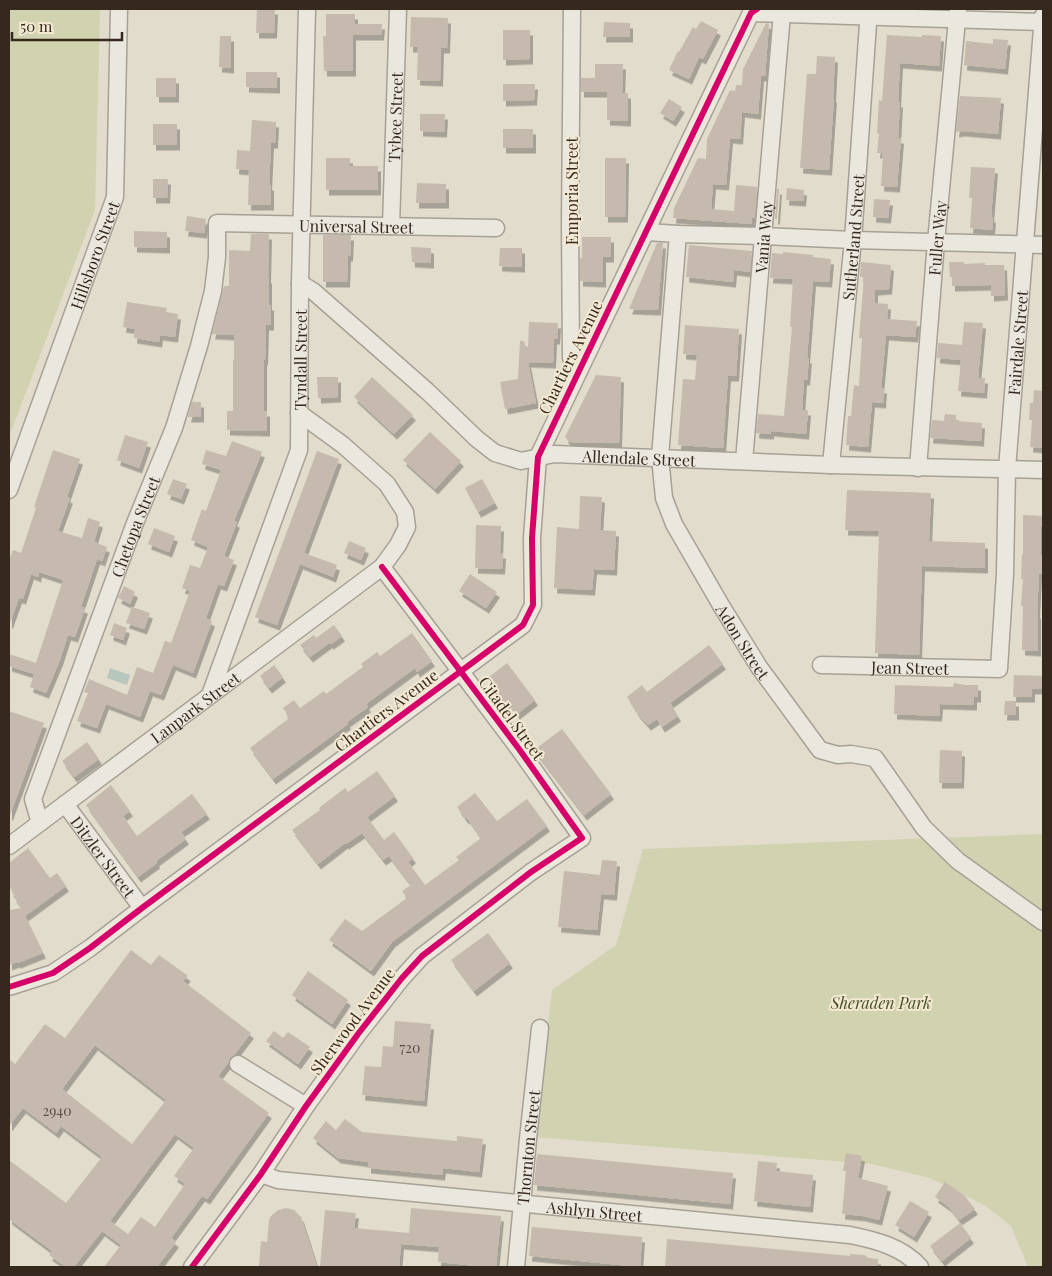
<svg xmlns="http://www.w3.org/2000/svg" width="1052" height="1276" font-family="'Playfair Display',serif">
  <defs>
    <filter id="shadow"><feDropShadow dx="3" dy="5.5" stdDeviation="0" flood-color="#0004"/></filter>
  </defs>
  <rect width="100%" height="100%" fill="#e2dccc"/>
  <!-- green -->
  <path fill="#d1d2af" d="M9,9H100L95,210L9,437Z
    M1043,834V1267H1028L1011,1226L986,1206L930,1178L872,1164L534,1137L552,990L616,945L643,849Z"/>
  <!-- water -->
  <path fill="#b7c7bd" d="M110,668L130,675L127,685L107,678Z"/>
  <!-- building -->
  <path fill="#c5baad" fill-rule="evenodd" filter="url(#shadow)" d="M257,9H275L274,33H256Z
    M326,14H355V24H382L381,35H353V71H324L323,36H326Z
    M411,17L448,18L447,48H441L440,81L417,80L418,47H410Z
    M701,21L718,30L703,59L699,57L689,79L669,70L678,51L679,52L693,27L696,29Z
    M604,22L630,23V37H603Z
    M766,23L769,24L765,76H761L758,114L742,112L740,139L730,138L726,185L713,184L711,209L734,211L736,185L757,187L755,218H752L751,224L673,218L674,208L698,158L706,159L707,139L730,90L735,91L736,85H742L743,69Z
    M503,30H530V59L503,60Z
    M887,35L922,37V35L941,36L939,66L900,63L898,102H900L898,138H901L897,187L881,186L883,153H877L879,134L877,133L879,100L882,101Z
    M220,36H231V68L219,67Z
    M993,39L1008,40L1005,69L964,65L966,41L993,44Z
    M817,56L835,57L833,97H834L829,170L800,168L807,74H816Z
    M595,64H623L622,93H628V121L607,120V92H581V78H595Z
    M246,72H277V88L246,87Z
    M156,78H176V97H156Z
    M503,84H535L534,100L503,101Z
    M960,96L1001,98L998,134L962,131L956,132Z
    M669,99L682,107L673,121L660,113Z
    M420,114H445L444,132L420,131Z
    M252,120L276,122L275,143H271L269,185H271V205H248L249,170L236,169L237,150L250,151Z
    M153,124H177V145H153Z
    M503,129H533V148H503Z
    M326,158H350V166H378V190H326Z
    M605,158H626L625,217H605Z
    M971,167L995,168L991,217H993L992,230L970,228L972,198H969Z
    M153,179H168L167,198H153Z
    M417,183L446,184V203H416Z
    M787,188L804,190L803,201L786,200Z
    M777,189H779L777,219H775Z
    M874,199L890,200L888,218L873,217Z
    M187,216L206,219L204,233L185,231Z
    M134,231L167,232V248L134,247Z
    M251,234H269L268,278H269V305H271V325H266L265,360H264V411H267V431L227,430V411H233V360H234V335L212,334L224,286H229V250L250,251Z
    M323,235H351L350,256H348L347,282H323Z
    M582,237H611V257H603V282L580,281V258H582Z
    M657,243H663L658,310L629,309Z
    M689,245L752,251L750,272L734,270L733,282L686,277Z
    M411,247L431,248V263L412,262Z
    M500,248H522V267L499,266Z
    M783,252L813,255V257L831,259L829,282L813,281L807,358H809L807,380H804L802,410H808L806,434L771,431V434L756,433L758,414L784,416L792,327H790L793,279L770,278L772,253L783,254Z
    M861,262L891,265L889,289L875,290V303L888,304L887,319L917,321L915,337L886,335L881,388H884L883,403L872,402L868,447L846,445L848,416H851L854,385L859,386L862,338H859L864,277H860Z
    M949,262H964V264L985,263V265H1004L1005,295L991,296V285L952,286V277H950Z
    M127,302L167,308L166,312L178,314L175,337L160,335L159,342L134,338L135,329L123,327Z
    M529,322L558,323L557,339H554L553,363L528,362L536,403L505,409L500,382L518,379L520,341H524L526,348H528Z
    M964,322L983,323L978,378H985L984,393L958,391L961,360L937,358L938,343L962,345Z
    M685,325L739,329L736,376H728L723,448L678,445L683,379L695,380L697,355L683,354Z
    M596,375L621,377L619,443L569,442L565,437Z
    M317,377H338V397L318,398Z
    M372,377L413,415L394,434L354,397Z
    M1034,390L1043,391V448L1030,447L1032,420H1029L1030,403H1033Z
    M192,402H201V417H188Z
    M945,414L956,415V421L982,423L981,441L930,438L932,420L944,421Z
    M430,432L461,461L435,489L403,460Z
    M125,435L148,442L139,468L117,460Z
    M232,441L262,452L234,521L237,522L224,556L234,560L224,586L218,584L206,618L212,621L193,673L173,665L161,695L150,691L140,717L106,704L97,728L77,721L88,693L84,692L89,679L127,695L137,667L153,673L165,641L171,643L190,591L182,588L190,565L200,568L208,547L191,540L202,509L206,511L221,470L202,464L206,450L226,456Z
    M53,450L80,459L67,497L70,498L58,531L82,538L88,518L100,522L94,542L107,547L102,561L97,559L81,607L85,608L75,637L68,635L60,660L46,693L30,687L34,674L9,666V654L36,663L63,580L39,572L38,577L31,574L23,599L19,598L10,623H9V561L13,550L21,553L36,508L34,507Z
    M317,451L339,459L304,553L337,565L333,577L300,564L277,625L255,617Z
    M173,479L187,484L181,499L167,494Z
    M482,479L495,503L478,512L465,488Z
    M847,490L931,493L929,541L985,543V568L922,566L919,655L875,653L879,531L845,530Z
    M580,496L602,497L600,530L616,531L614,570L594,569L592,590L554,588L557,527L579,529Z
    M1023,515L1043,516V527H1041V555H1043V574H1039L1037,613H1038V651L1022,650L1023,606H1021L1023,579H1021L1022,554H1023Z
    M476,525L501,526L500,553H503L502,569L475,568Z
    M154,528L175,536L169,552L148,544Z
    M349,541L366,548L361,560L344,553Z
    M470,574L497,592L486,608L459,591Z
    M124,586L135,592L130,604L118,598Z
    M132,607L150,613L144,629L126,623Z
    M114,623L127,628L123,640L110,635Z
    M334,625L342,636L331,644L329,643L310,657L300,645L314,635L316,638Z
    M412,633L432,661L417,672L415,668L366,704L368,707L347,722L348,724L273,779L250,748L288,719L287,717L289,716L283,708L294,700L300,708L324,691L326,694L363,667L361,664L377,652L380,656Z
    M709,645L723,664L670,703L678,716L662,727L657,719L648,725L638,714L627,697L642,685L647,692Z
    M507,663L535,700L517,714L508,702L505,704L493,688L496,686L489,677Z
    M274,665L283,677L269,688L260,676Z
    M1014,675L1043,676V689H1032V697H1013Z
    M954,683L965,685H978V697H974V705L940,704L939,716L894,714L895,685L953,687Z
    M1005,701H1016V715H1004Z
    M9,711L44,723L10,815H9Z
    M562,729L611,794L584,815L534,750Z
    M87,742L99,759L74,777L62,761Z
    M940,750L962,751L961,783H939Z
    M377,771L395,796L367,817L384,840L394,832L413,858L408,862L425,885L459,860L456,857L481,838L467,818L466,819L457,807L475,793L497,821L527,799L547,826L392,942L371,971L329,940L345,919L362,931L407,898L402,891L411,885L389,856L383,860L362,833L346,844L345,843L318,864L292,830L320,810L319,808L345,788L348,792Z
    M111,785L130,811L123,816L137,836L192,794L207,814L181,832L186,839L156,861L157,863L138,877L86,805Z
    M28,848L50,878L57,873L66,886L25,916L43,953L18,963L17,962L9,965V910L22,908L13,896L15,895L9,886V863Z
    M602,860L617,861L614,895L601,894L597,930L558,927L564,871L600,875Z
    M488,933L510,963L474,991L451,960Z
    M131,950L151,965L159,955L188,976L183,981L251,1033L234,1055L230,1058L228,1063L218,1076L269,1113L207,1199L202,1196L171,1238L176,1242L157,1267H104L121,1245L102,1231L74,1267H66L49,1255L52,1251L9,1219V1160L66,1203L102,1157L61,1126L56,1133L23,1108L9,1126V1059L15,1064L45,1024L65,1038ZM95,1045L166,1100L132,1144L62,1089ZM175,1134L194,1148L174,1176L185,1184L155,1227L141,1217L128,1234L110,1221Z
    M308,971L348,1000L332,1024L292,995Z
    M395,1021L431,1024L424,1101L362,1095L365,1066L381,1067L383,1046L393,1047Z
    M274,1031L283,1038L288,1032L310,1047L298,1064L266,1041Z
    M345,1119L362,1132L457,1141V1136L483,1139L479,1172L443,1168L442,1175L368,1168V1162L338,1158L313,1138L326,1121L336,1130Z
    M846,1153L862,1156L858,1178L888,1186L879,1220L863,1216L842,1214L846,1171H843Z
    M537,1154L733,1173L730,1204L534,1185Z
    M758,1161L777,1163L776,1171L813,1175L810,1207L754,1201Z
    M945,1182L964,1195L975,1209L959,1220L949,1207L935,1197Z
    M910,1201L929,1212L914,1237L895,1225Z
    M286,1208L294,1210L301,1217L317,1267H265L259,1266L261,1241L267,1242L269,1221L270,1217L278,1210Z
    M411,1208L501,1216L496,1267L485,1266L484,1267H467V1265L438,1262L439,1247L401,1244L399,1267H320L325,1210L356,1213L354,1228L409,1233Z
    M960,1223L971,1238L942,1261L930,1246Z
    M532,1227L642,1237L640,1267L529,1256Z
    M667,1239L850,1256V1254L864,1255L869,1258L878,1259V1267H665Z"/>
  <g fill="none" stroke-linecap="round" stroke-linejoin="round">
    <!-- minor casing -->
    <g stroke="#a7a195" stroke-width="19">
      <g id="minor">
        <path d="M572,9L570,224L571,358L579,371"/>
        <path d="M751,13L1043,22"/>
        <path id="s1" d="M391,226L398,9"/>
        <path d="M646,232L678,234L763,236L853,240L1043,245"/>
        <path id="s2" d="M678,234L660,457L664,498L674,524L722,607L759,667L820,750L838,755L851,754L875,758L924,828L958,861L1043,922"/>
        <path id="s3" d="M300,283L313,291L427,391L477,439L495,453L521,461L554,454L831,465L1043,470"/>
        <path id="s4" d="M744,461L782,13"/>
        <path id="s5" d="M831,465L853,240L869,9"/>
        <path id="s6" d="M918,468L936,242L958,9"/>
        <path id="s7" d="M9,490L115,197L119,9"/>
        <path id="s8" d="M821,665L999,669L1005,574L1007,469L1043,16"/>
        <path id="s9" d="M210,695L299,450L300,283L307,9"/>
        <path id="s10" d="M65,804L142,908"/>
        <path id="s11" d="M40,823L33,799L135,523L174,428L199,346L213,291L217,257V223L496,228"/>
        <path id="s12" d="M9,846L382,567L398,545L407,527L405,512L387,484L343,445L299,413"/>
        <path d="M9,987L53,973L90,948L142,908L523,625L533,605L532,538L538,457L579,371L751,13L757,9"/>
        <path d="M238,1064L306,1106"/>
        <path id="s13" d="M261,1174L278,1180L850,1235C875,1240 903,1247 920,1267"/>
        <path d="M192,1267L261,1174L306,1106L358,1034L402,978L422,956L531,872L582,838L519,749L382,567"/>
        <path id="s14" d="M516,1267L528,1139L540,1028"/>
      </g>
    </g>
    <!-- minor -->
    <use href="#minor" stroke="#eae7de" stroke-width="16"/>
    <!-- cycleway casing -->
    <g stroke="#f3e9d2" stroke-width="9">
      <path id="cycleway" d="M9,987L53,973L90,948L142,908L523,625L533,605L532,538L538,457L579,371L751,13L757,9
        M192,1267L261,1174L306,1106L358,1034L402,978L422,956L531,872L582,838L519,749L382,567"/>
    </g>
    <!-- cycleway -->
    <use href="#cycleway" stroke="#d6006c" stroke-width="6"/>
  </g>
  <g text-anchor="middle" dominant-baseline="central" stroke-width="4" stroke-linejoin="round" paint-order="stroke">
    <!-- number labels -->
    <g font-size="14" fill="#594d42">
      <text x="410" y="1047">720</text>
      <text x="57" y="1110">2940</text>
    </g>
    <!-- street labels -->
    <g font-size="16" fill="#35291e" stroke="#f3e9d2">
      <text stroke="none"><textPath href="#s1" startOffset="109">Tybee Street</textPath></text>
      <text transform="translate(571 191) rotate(-90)">Emporia Street</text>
      <text stroke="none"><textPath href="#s11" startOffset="772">Universal Street</textPath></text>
      <text stroke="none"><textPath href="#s4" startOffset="225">Vania Way</textPath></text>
      <text stroke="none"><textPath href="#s5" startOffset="229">Sutherland Street</textPath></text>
      <text stroke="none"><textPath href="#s6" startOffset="231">Fuller Way</textPath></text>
      <text stroke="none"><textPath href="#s7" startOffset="250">Hillsboro Street</textPath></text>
      <text stroke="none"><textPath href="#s8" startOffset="505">Fairdale Street</textPath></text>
      <text transform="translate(570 357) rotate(-64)">Chartiers Avenue</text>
      <text stroke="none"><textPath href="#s9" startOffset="351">Tyndall Street</textPath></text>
      <text stroke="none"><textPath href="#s3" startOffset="405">Allendale Street</textPath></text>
      <text stroke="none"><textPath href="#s11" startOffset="316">Chetopa Street</textPath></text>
      <text stroke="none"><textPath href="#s2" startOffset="429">Adon Street</textPath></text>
      <text stroke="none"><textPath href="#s8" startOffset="89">Jean Street</textPath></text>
      <text stroke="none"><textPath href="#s12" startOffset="232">Lanpark Street</textPath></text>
      <text transform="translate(386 710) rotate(-37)">Chartiers Avenue</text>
      <text transform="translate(512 718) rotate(54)">Citadel Street</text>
      <text stroke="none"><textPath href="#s10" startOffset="65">Ditzler Street</textPath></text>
      <text transform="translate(352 1021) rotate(-53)">Sherwood Avenue</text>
      <text stroke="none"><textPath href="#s14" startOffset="120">Thornton Street</textPath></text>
      <text stroke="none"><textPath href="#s13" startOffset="336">Ashlyn Street</textPath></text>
    </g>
    <!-- park labels -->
    <g font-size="16" font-style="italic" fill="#465026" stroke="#f3e9d2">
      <text x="881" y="1002">Sheraden Park</text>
    </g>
  </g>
  <!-- border -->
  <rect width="1052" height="1276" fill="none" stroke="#35291e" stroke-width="20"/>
  <!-- scale -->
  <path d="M12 32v8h110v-8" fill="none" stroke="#35291e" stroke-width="2.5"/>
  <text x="20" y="32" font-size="15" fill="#35291e" stroke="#f3e9d2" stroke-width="4" paint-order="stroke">50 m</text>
</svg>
